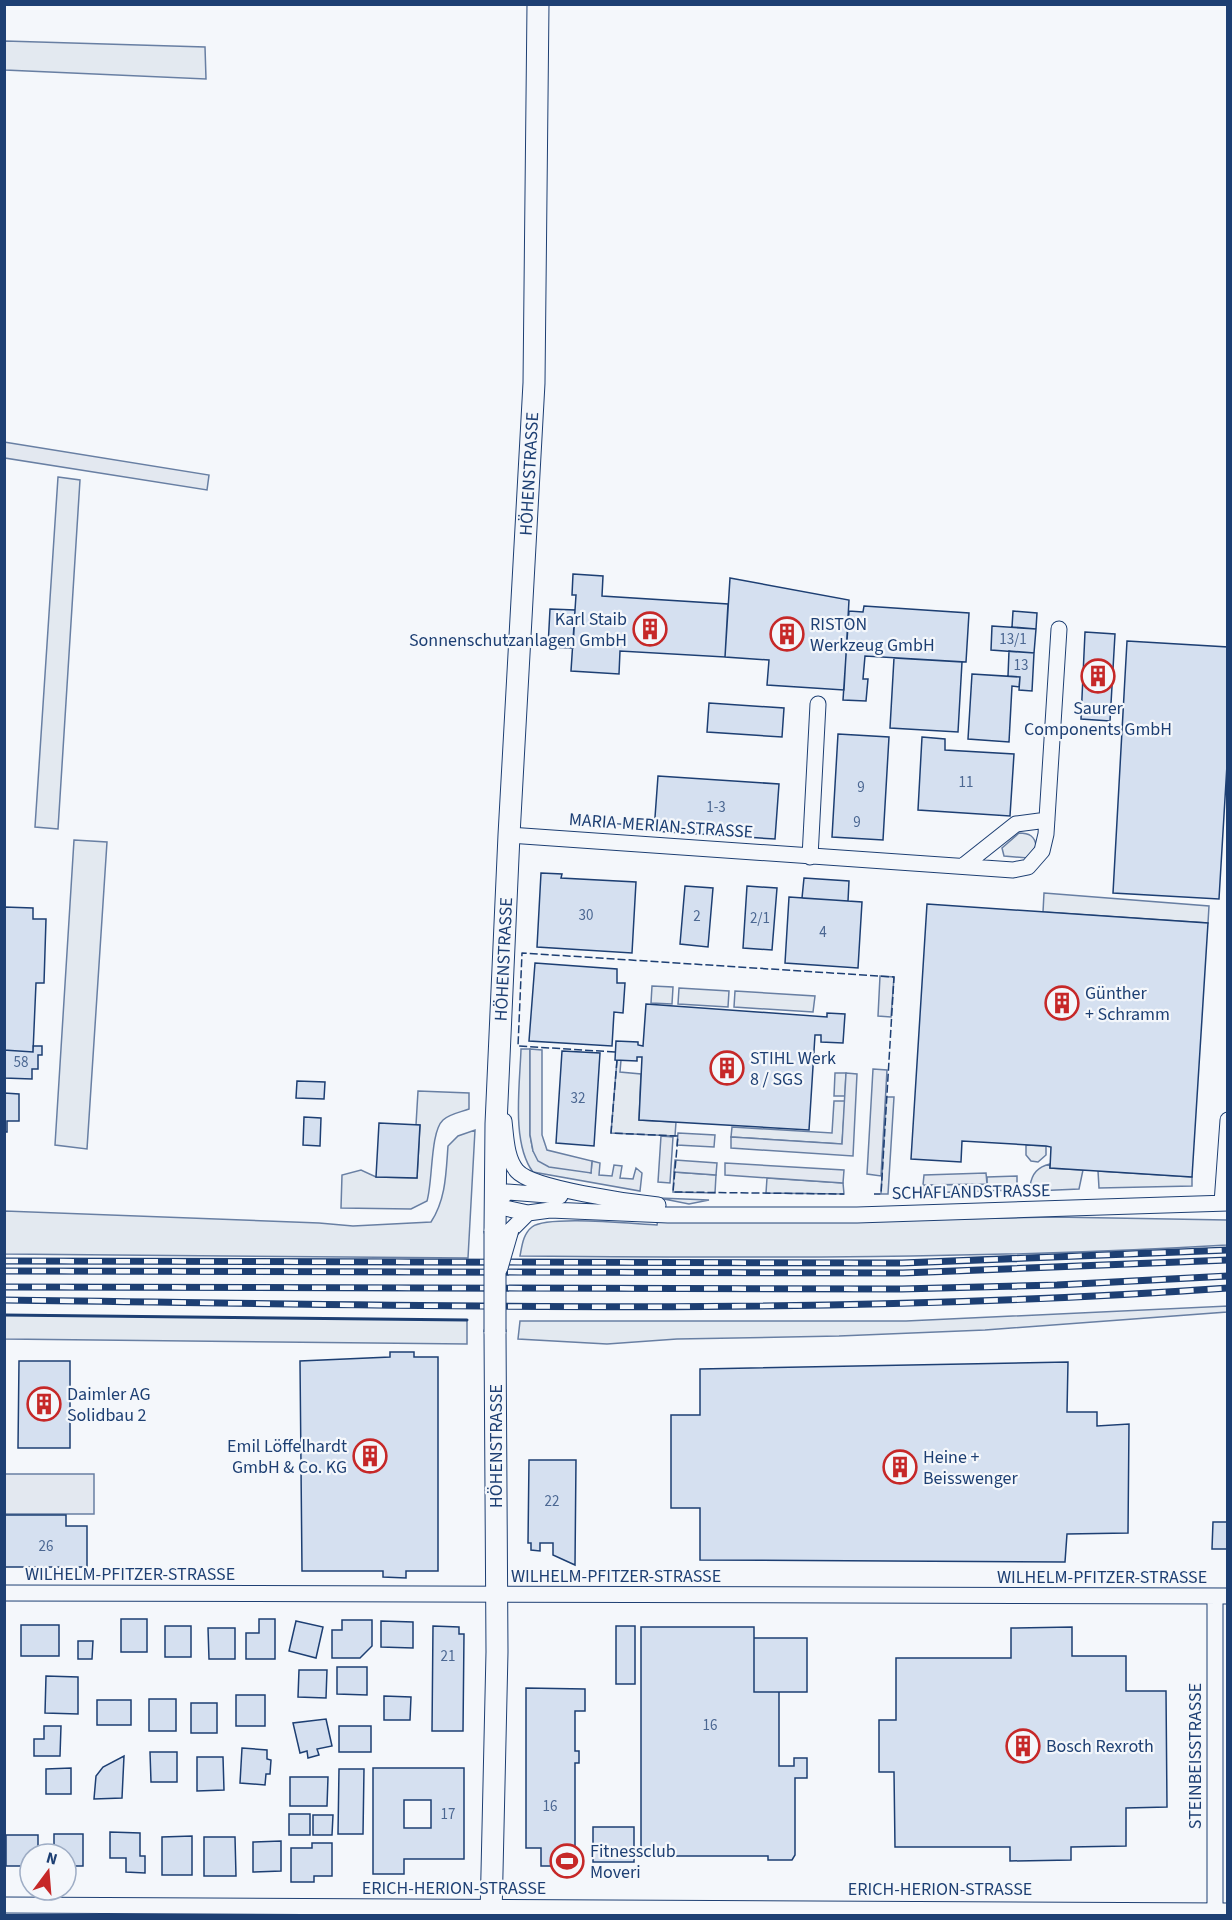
<svg xmlns="http://www.w3.org/2000/svg" width="1232" height="1920" font-family="'Source Sans 3',sans-serif">
  <rect width="100%" height="100%" fill="#f4f7fb"/>
  <!-- green -->
  <path fill="#e3e9f0" stroke="#687fa3" stroke-width="1.5" d="M5,41L205,47L206,79L5,70Z
    M58,477L80,480L58,829L35,827Z
    M1019,833C1029,833 1035,836 1036,846L1028,858L1004,856L1002,848Z
    M74,840L107,842L87,1149L55,1145Z
    M1044,893L1209,906L1208,923L1043,912Z
    M652,986L673,987L672,1004L651,1003Z
    M679,988L729,991L728,1007L678,1004Z
    M735,991L815,996L813,1012L734,1007Z
    M521,1049H530V1135L533,1151L591,1173L592,1161L600,1163L599,1175L612,1176L614,1165L622,1166L620,1178L633,1179L636,1168L642,1173L640,1191L533,1172C511,1143 520,1084 521,1049Z
    M617,1060H621L620,1072L641,1074L639,1120L676,1122L675,1136L611,1133Z
    M835,1073H846L845,1096H834Z
    M418,1091L469,1093V1109C461,1112 449,1114 443,1120C430,1132 433,1181 427,1201L411,1209L341,1208L342,1175L361,1170L376,1177L417,1178L420,1125H416Z
    M886,1097H894L888,1194H881Z
    M834,1101H845L842,1144L731,1137L732,1127L832,1133Z
    M475,1130L468,1258L5,1254V1211L319,1223L353,1226L431,1222C446,1199 446,1173 448,1146L458,1136Z
    M1026,1145L1046,1146V1155L1038,1162L1031,1161L1026,1155Z
    M1050,1164V1168L1083,1170L1079,1189L1034,1191L1030,1186C1032,1173 1038,1167 1050,1164Z
    M1098,1171L1192,1177V1186L1099,1188Z
    M674,1172L716,1175L715,1193L673,1192Z
    M1017,1176V1190L923,1193V1185L987,1184V1177Z
    M767,1178L843,1183L844,1194L766,1193Z
    M659,1198L709,1200L689,1204Z
    M1054,1217L1227,1220V1245C992,1259 756,1258 520,1256C522,1246 523,1234 532,1227C548,1215 633,1224 657,1225L658,1219L780,1222Z
    M1228,1306L1227,1312L985,1330L839,1336L677,1339L607,1344L518,1339L520,1321H906Z
    M5,1315L467,1320V1344L5,1339Z"/>
  <!-- parking -->
  <path fill="#e3e8f0" stroke="#687fa3" stroke-width="1.5" d="M4,442L209,475L207,490L5,458Z
    M880,976L894,977L891,1017L878,1016Z
    M530,1049L542,1050V1135L547,1150L592,1161L591,1173L549,1167L538,1161L533,1151L530,1135Z
    M873,1069L887,1070L881,1176L867,1174Z
    M846,1073L857,1074L853,1156L731,1148V1137L842,1144Z
    M678,1133L715,1135L714,1147L677,1145Z
    M661,1136L673,1137L670,1183L658,1182Z
    M675,1160L717,1163L716,1175L674,1172Z
    M725,1163L844,1170L843,1183L725,1175Z
    M986,1173L987,1184L923,1185L924,1175Z
    M5,1474H94V1514H5Z"/>
  <!-- building -->
  <path fill="#d5e0f0" stroke="#1d3f73" stroke-width="1.5" fill-rule="evenodd" d="M573,574L603,576L602,596L728,604L725,657L620,651L619,674L571,671L576,595H572Z
    M730,578L849,600L844,690L767,685L769,660L725,657Z
    M864,606L969,613L966,662L865,656L863,679H868L866,701L843,700L849,611L863,612Z
    M550,609L575,610L573,648L548,647Z
    M1013,611L1037,613L1036,629L1012,627Z
    M992,626L1036,629L1034,653L991,650Z
    M1085,632L1115,634L1110,721L1081,719Z
    M1127,641L1228,647V748L1219,899L1113,893Z
    M1009,651L1034,653L1032,691L1019,690L1020,677L1008,676Z
    M894,658L962,662L958,732L890,728Z
    M972,674L1020,677L1019,687L1012,686L1009,742L968,739Z
    M709,703L784,708L782,737L707,732Z
    M838,734L889,737L883,840L832,837Z
    M922,737L945,739V750L1014,754L1010,816L918,810Z
    M658,776L779,784L775,839L654,831Z
    M541,873L562,874L561,878L636,882L632,953L537,947Z
    M804,878L849,881L848,901L802,898Z
    M685,886L713,888L708,947L680,944Z
    M747,886L777,888L772,950L743,948Z
    M789,897L862,902L858,968L785,963Z
    M927,904L1208,923L1192,1177L1050,1168L1051,1147L1046,1146L962,1141L961,1162L911,1159Z
    M4,907L33,908V919H46L44,983H36L33,1052L4,1050Z
    M535,963L617,969V983H625L623,1013L614,1012L612,1046L529,1041Z
    M646,1004L827,1017V1013L845,1014L843,1043L821,1042V1035H815L809,1130L639,1120L642,1057H637V1061L615,1060L616,1041L638,1042V1045L643,1046Z
    M33,1046H42V1055H38V1069H32V1079L4,1078V1050L33,1052Z
    M562,1051L600,1053L594,1146L556,1143Z
    M297,1081L325,1082L324,1099L296,1098Z
    M4,1093L19,1094V1121H7V1132H4Z
    M304,1117L321,1118L320,1146L303,1145Z
    M379,1123L420,1125L417,1178L376,1177Z
    M390,1352H414V1357H438V1571H406V1578L383,1577V1571H302L300,1361L390,1357Z
    M19,1361H70V1448H18Z
    M1068,1362L1067,1412H1097V1426L1129,1424L1128,1533L1067,1534L1065,1562L700,1560V1508H671V1415H700V1369Z
    M529,1460H576L575,1565L553,1555V1543H540V1551L531,1550V1543H528Z
    M4,1515H66V1526H87V1567H4Z
    M1213,1522H1228V1549H1212Z
    M121,1619H147V1652H121Z
    M259,1619H275V1659H246V1633H259Z
    M342,1620H372V1646L360,1658H332V1630H342Z
    M296,1621L323,1627L316,1658L289,1651Z
    M381,1621L413,1622V1648L381,1647Z
    M21,1625H59V1656H21Z
    M165,1626H191V1657H165Z
    M433,1626L459,1627V1634H464L463,1731H432Z
    M616,1626H635V1684H616Z
    M641,1627H754V1692H779V1766H794V1758H807V1778H795V1855L792,1860H768V1856H641Z
    M1072,1627V1656H1126V1691H1166L1167,1807L1126,1808V1846L1071,1847V1860L1010,1861V1847H895L894,1772H879V1720H896V1658H1011V1628Z
    M208,1628H235V1659H209Z
    M754,1638H807V1692H754Z
    M78,1641H93L92,1659H78Z
    M337,1667H367V1695L337,1694Z
    M299,1670H327L326,1698L298,1697Z
    M46,1676L78,1677V1714L45,1713Z
    M526,1688L585,1689V1711H575V1751H579V1763H575V1866H541V1848H526Z
    M236,1695H265V1726H236Z
    M384,1696L411,1697L410,1720H384Z
    M149,1699H176V1731H149Z
    M97,1700H131V1725H97Z
    M191,1703H217V1733H191Z
    M326,1719L332,1746L317,1749L319,1755L308,1758L307,1751L300,1753L293,1723Z
    M44,1726H61L60,1756H34V1739H44Z
    M339,1726H371V1752H339Z
    M242,1748L267,1750V1759L271,1760L270,1774H266L265,1785L240,1783Z
    M150,1752H177V1782H151Z
    M124,1756L122,1798L94,1799L96,1776L103,1767Z
    M197,1757H223L224,1790L197,1791Z
    M71,1768V1794H46V1769Z
    M373,1768H464V1859H404V1874H373ZM404,1800H431V1828H404Z
    M339,1769H364L363,1834H338Z
    M290,1777H328L327,1806H290Z
    M289,1814H310V1835H289Z
    M313,1815H333L332,1835H313Z
    M593,1827H634V1862H593Z
    M110,1832L140,1833V1856H145V1873L126,1872V1858H110Z
    M54,1834H83V1866H66V1854H54Z
    M6,1835H38V1854H30V1866H6Z
    M192,1836V1875H162V1837Z
    M204,1837H235L236,1876H204Z
    M281,1841V1871L253,1872V1842Z
    M312,1843H332V1876H314V1882H291V1848H312Z"/>
  <g fill="none" stroke-linecap="round" stroke-linejoin="round">
    <!-- street casing -->
    <g stroke="#1d3f73" stroke-width="17">
      <path id="street" d="M509,835L1013,870L1028,867L1042,851L1046,834L1059,629
        M810,857L818,704
        M963,866L1016,824L1047,820
        M504,1121C506,1137 506,1158 517,1171C533,1189 630,1202 658,1205
        M1222,1203L1228,1120
        M528,1213L495,1206L507,1192L560,1196
        M511,1230L528,1213L550,1210L668,1215H857L1228,1203
        M4,1593L1228,1596
        M1215,1597V1916
        M4,1905L1228,1911"/>
    </g>
    <!-- secondary casing -->
    <g stroke="#1d3f73" stroke-width="23">
      <g id="secondary">
        <path id="s1" d="M495,1231L496,1124L509,835L534,383L538,4"/>
        <path d="M491,1916L497,1652L495,1332"/>
      </g>
    </g>
    <!-- street -->
    <use href="#street" stroke="#f4f7fb" stroke-width="15"/>
    <!-- secondary -->
    <use href="#secondary" stroke="#f4f7fb" stroke-width="21"/>
    <!-- rail casing -->
    <g stroke="#1d3f73" stroke-width="7">
      <path id="rail" d="M4,1261L902,1263L1228,1250
        M4,1271L903,1273L1228,1260
        M4,1287L902,1289L1057,1285L1228,1276
        M4,1300C412,1305 820,1317 1228,1288"/>
    </g>
    <!-- rail -->
    <use href="#rail" stroke="#f4f7fb" stroke-width="4.5" stroke-dasharray="14" stroke-linecap="butt"/>
    <!-- street-bridge casing -->
    <g stroke="#1d3f73" stroke-width="17" stroke-linecap="butt">
      <path id="street-bridge" d="M500,1268L511,1230"/>
    </g>
    <!-- secondary-bridge casing -->
    <g stroke="#1d3f73" stroke-width="23" stroke-linecap="butt">
      <path id="secondary-bridge" d="M495,1231V1332"/>
    </g>
    <!-- street-bridge -->
    <use href="#street-bridge" stroke="#f4f7fb" stroke-width="15"/>
    <!-- secondary-bridge -->
    <use href="#secondary-bridge" stroke="#f4f7fb" stroke-width="21"/>
    <!-- fence -->
    <path stroke="#1d3f73" stroke-width="1.5" stroke-dasharray="8 3" stroke-linecap="butt" d="M615,1052L518,1046L522,953L894,977L881,1194H874
      M617,1060L611,1133L678,1136L673,1192L844,1194"/>
    <!-- wall -->
    <path stroke="#1d3f73" stroke-width="3" d="M4,1315L467,1320"/>
  </g>
  <!-- icons -->
  <defs>
    <g id="building-ring" transform="scale(1.725)"><circle r="9.5" fill="#f4f7fb" stroke="#c62828" stroke-width="1.5"/><path d="M-4-6H4V6H1V3H-1V6H-4ZM-2.5-4.3h1.7v1.8h-1.7ZM.8-4.3h1.7v1.8H.8ZM-2.5-1h1.7V.8h-1.7ZM.8-1h1.7V.8H.8Z" fill="#c62828"/></g>
    <g id="stadium-ring" transform="scale(1.725)"><circle r="9.5" fill="#f4f7fb" stroke="#c62828" stroke-width="1.5"/><path d="M0-5a6.5 5 0 1 0 0 10a6.5 5 0 1 0 0-10ZM-3.5-1.8h7v3.6h-7Z" fill="#c62828"/></g>
  </defs>
  <g fill-rule="evenodd">
    <use href="#building-ring" x="650" y="629"/>
    <use href="#building-ring" x="787" y="634"/>
    <use href="#building-ring" x="1098" y="676"/>
    <use href="#building-ring" x="1062" y="1003"/>
    <use href="#building-ring" x="727" y="1068"/>
    <use href="#building-ring" x="44" y="1404"/>
    <use href="#building-ring" x="370" y="1456"/>
    <use href="#building-ring" x="900" y="1467"/>
    <use href="#building-ring" x="1023" y="1746"/>
    <use href="#stadium-ring" x="567" y="1861"/>
  </g>
  <g text-anchor="middle" dominant-baseline="central" stroke-width="4.5" stroke-linejoin="round" paint-order="stroke">
    <!-- number labels -->
    <g font-size="15" fill="#4b6792">
      <text x="1013" y="639">13/1</text>
      <text x="1021" y="665">13</text>
      <text x="966" y="782">11</text>
      <text x="861" y="787">9</text>
      <text x="716" y="807">1-3</text>
      <text x="857" y="822">9</text>
      <text x="586" y="915">30</text>
      <text x="697" y="916">2</text>
      <text x="760" y="918">2/1</text>
      <text x="823" y="932">4</text>
      <text x="21" y="1062">58</text>
      <text x="578" y="1098">32</text>
      <text x="552" y="1501">22</text>
      <text x="46" y="1546">26</text>
      <text x="448" y="1656">21</text>
      <text x="710" y="1725">16</text>
      <text x="550" y="1806">16</text>
      <text x="448" y="1814">17</text>
    </g>
    <!-- street labels -->
    <g font-size="18" fill="#1d3f73" stroke="#f4f7fb">
      <text stroke="none"><textPath href="#s1" startOffset="758">HÖHENSTRASSE</textPath></text>
      <text transform="translate(661 826) rotate(4)">MARIA-MERIAN-STRASSE</text>
      <text stroke="none"><textPath href="#s1" startOffset="272">HÖHENSTRASSE</textPath></text>
      <text transform="translate(971 1192) rotate(-1)">SCHAFLANDSTRASSE</text>
      <text transform="translate(496 1446) rotate(-90)">HÖHENSTRASSE</text>
      <text x="130" y="1574">WILHELM-PFITZER-STRASSE</text>
      <text x="616" y="1576">WILHELM-PFITZER-STRASSE</text>
      <text x="1102" y="1577">WILHELM-PFITZER-STRASSE</text>
      <text transform="translate(1195 1756) rotate(-90)">STEINBEISSTRASSE</text>
      <text x="454" y="1888">ERICH-HERION-STRASSE</text>
      <text x="940" y="1889">ERICH-HERION-STRASSE</text>
    </g>
    <!-- poi labels -->
    <g font-size="18" fill="#1d3f73" stroke="#f4f7fb" text-anchor="start">
      <text x="627" y="619" text-anchor="end">Karl Staib<tspan x="627" dy="21">Sonnenschutzanlagen GmbH</tspan></text>
      <text x="810" y="624">RISTON<tspan x="810" dy="21">Werkzeug GmbH</tspan></text>
      <text x="1098" y="708" text-anchor="middle">Saurer<tspan x="1098" dy="21">Components GmbH</tspan></text>
      <text x="1085" y="993">Günther<tspan x="1085" dy="21">+ Schramm</tspan></text>
      <text x="750" y="1058">STIHL Werk<tspan x="750" dy="21">8 / SGS</tspan></text>
      <text x="67" y="1394">Daimler AG<tspan x="67" dy="21">Solidbau 2</tspan></text>
      <text x="347" y="1446" text-anchor="end">Emil Löffelhardt<tspan x="347" dy="21">GmbH &amp; Co. KG</tspan></text>
      <text x="923" y="1457">Heine +<tspan x="923" dy="21">Beisswenger</tspan></text>
      <text x="1046" y="1746">Bosch Rexroth</text>
      <text x="590" y="1851">Fitnessclub<tspan x="590" dy="21">Moveri</tspan></text>
    </g>
  </g>
  <!-- border -->
  <rect width="1232" height="1920" fill="none" stroke="#1d3f73" stroke-width="12"/>
  <!-- north arrow -->
  <g transform="translate(48 1872) rotate(16)"><circle r="28" fill="#f4f7fb" stroke="#9eadc5" stroke-width="1.5"/>
  <path d="M0-4.5L10 22L0 15L-10 22Z" fill="#c62828"/>
  <text y="-9" font-size="16" font-weight="bold" text-anchor="middle" fill="#1d3f73">N</text>
  </g>
</svg>
